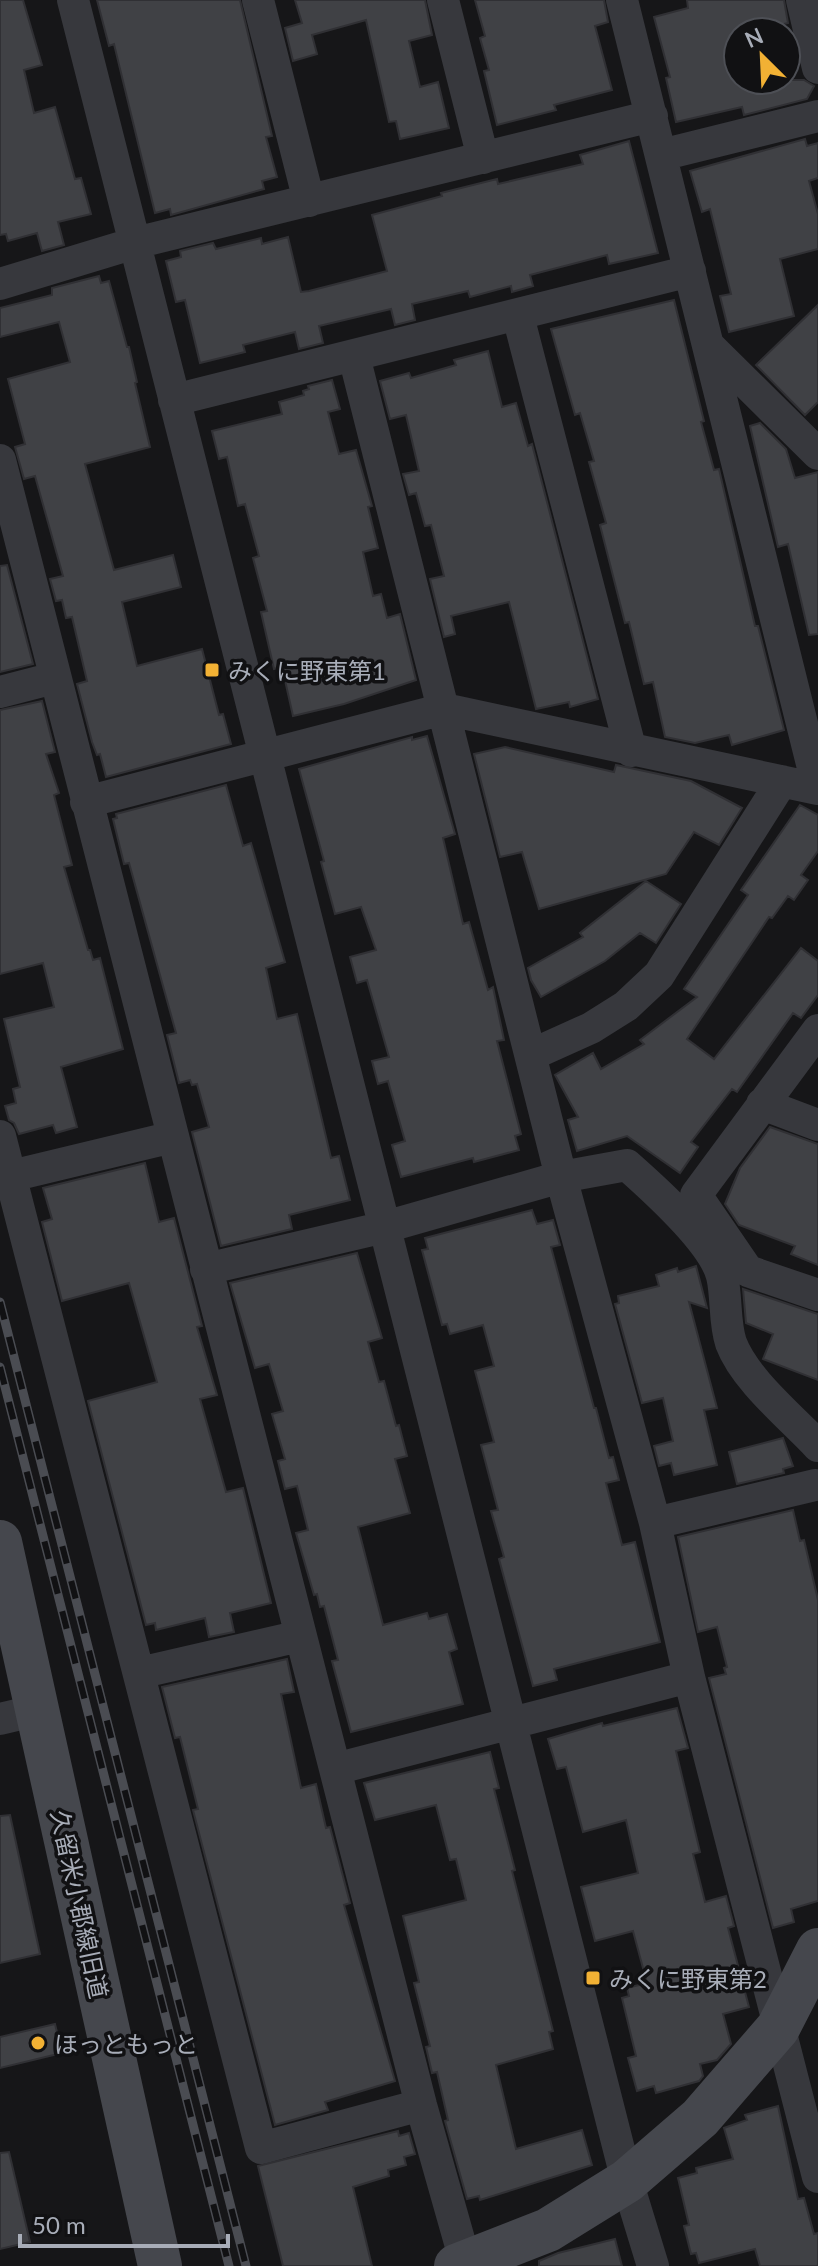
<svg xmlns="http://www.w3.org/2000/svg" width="818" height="2266" font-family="Lato,'Noto Sans JP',sans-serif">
  <rect width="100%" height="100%" fill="#161618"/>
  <!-- building -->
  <path fill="#404145" stroke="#303034" stroke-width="2" d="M0,0H23L42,65L24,70L34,113L55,107L75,179L81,178L91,214L58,222L64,245L42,251L37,233L8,241L6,234L0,235Z
    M97,0H240L272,136L266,137L277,177L262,181L264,189L171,215L170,209L155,213L114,44L109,46Z
    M295,0H425L432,35L409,41L420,87L438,82L449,128L400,139L396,121L389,122L366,20L312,35L317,54L293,61L285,28L302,23Z
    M475,0H604L608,22L595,26L612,90L554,105L556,110L497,125L484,71L489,70L480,38L485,36Z
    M687,0H784L788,23L751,32H738V80H804L814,86L807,99L744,115L742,107L676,122L666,78L670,77L654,17L688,8Z
    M805,139L807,146L818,143V178L809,181L818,214V249L780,259L794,316L729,332L720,296L731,294L710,209L702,212L690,171Z
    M629,141L658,253L609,264L607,255L530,275L533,286L512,292L511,286L470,297L468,291L412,304L415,320L395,325L391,309L319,326L323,343L299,349L295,332L243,345L245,352L200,363L185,300L176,302L166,261L181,257L180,251L213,243L216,249L261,238L262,244L288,237L301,292L309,291L387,271L372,215L442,196L441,193L497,179L498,184L583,164L580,155Z
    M99,276L101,283L109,281L127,347H129L137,382L135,383L150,447L85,464L114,570L173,555L181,587L122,602L137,666L202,649L219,715L223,714L231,744L106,777L100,754L97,755L92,742L77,684L87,681L72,617L66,618L62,600L56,601L50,579L63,576L35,476L24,479L15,447L25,444L8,379L70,362L59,322L0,337V308L52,295V288Z
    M674,300L704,421L701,422L714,470L719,469L755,626H758L784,730L732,745L729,735L695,743L665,737L653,682L644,684L629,622L625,623L600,525L606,523L589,462L594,461L580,413L575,415L551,329Z
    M818,305V402L805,415L756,365Z
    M488,351L502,407L516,403L528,446L532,444L598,699L570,707L569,702L536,709L509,602L451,616L455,634L444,637L430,579L444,576L431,525L425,526L416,493L409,495L403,474L419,471L406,415L390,419L380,381L409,373L411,378L456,365L454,360Z
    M332,380L340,409L328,412L339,454L356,450L372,506L368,507L378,548L363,552L373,596L381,594L387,618L400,614L416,680L344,704L293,716L282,667L274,669L261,612L267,611L253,558L259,556L245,504L238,506L227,457L219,459L212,431L282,414L279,402L304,395L303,391L309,389L308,386Z
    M760,423L786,449L795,478L818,472V634L809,635L788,544L778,547L750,426Z
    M7,565L33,664L0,672V566Z
    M42,701L55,752L46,754L59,793L54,795L72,865L64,867L88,950H90L93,960L100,958L123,1049L61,1067L77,1127L56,1133L53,1125L19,1134L14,1123L9,1120L5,1106L16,1103L13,1089L20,1087L4,1019L54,1007L43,963L0,974V710Z
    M427,736L455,834L443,838L463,924L469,922L488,990L493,987L504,1040L497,1041L521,1134L515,1136L519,1150L474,1162L473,1158L401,1177L392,1145L405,1141L388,1081L378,1084L372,1061L389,1057L367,980L357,983L350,957L376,950L361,907L335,914L321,862L324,861L299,769L412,737V740Z
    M505,747L614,772L616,765L691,781L742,808L719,845L694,832L666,874L539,909L522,852L500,857L474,754Z
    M226,785L243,846L251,843L285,962L266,968L277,1019L297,1014L331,1158L339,1156L350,1200L289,1215L292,1229L221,1246L192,1132L209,1127L197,1084L192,1085L190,1080L179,1083L167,1035L176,1033L129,863L124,864L113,819L117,818L116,814Z
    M800,805L818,815V851L801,875L808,880L794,900L788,896L772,918L769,917L687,1039L714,1059L801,948L818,961V995L801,1018L793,1013L737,1092L732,1089L691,1142L698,1147L680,1173L627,1136L577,1151L568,1120L578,1117L555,1075L593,1053L601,1069L644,1044L640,1040L697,997L684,989L748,895L741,890Z
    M646,881L681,904L656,943L640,933L605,961L541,997L531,980L528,968L583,937L580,933Z
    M770,1127L818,1144V1265L791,1254L795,1246L739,1225L725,1204L740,1168Z
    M145,1163L159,1222L174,1218L202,1326L197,1327L217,1395L200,1399L226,1492L243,1488L271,1603L230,1613L234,1632L209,1637L205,1618L156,1630L155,1623L146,1625L88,1401L157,1382L129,1283L62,1301L42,1222L52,1219L43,1188Z
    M532,1210L537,1224L553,1220L560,1245L551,1247L594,1408H596L609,1458L613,1457L619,1480L606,1483L622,1545L635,1542L660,1642L554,1669L557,1680L533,1686L499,1559L504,1557L491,1511L498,1510L481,1445L494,1442L475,1371L494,1366L483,1325L450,1334L447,1324L442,1325L422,1250L428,1249L425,1238Z
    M357,1253L382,1338L368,1342L379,1382L384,1381L396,1426L399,1425L407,1456L395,1459L410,1513L358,1527L383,1625L427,1613L429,1619L447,1614L457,1649L449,1652L463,1704L351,1732L332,1661L338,1660L324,1606L320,1607L317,1594L314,1595L296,1533L308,1530L297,1486L285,1489L278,1461L285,1459L272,1414L283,1411L269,1364L255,1368L230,1283Z
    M696,1266L707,1308L689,1302L717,1408L704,1410L717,1465L674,1475L671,1463L659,1466L654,1446L673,1441L663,1398L642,1403L615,1304L619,1303L618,1296L659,1286L656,1275L677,1268L678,1272Z
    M743,1289L818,1314V1380L763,1359L773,1334L746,1323Z
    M783,1438L793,1466L783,1469L784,1473L737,1484L729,1452Z
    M793,1510L800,1541L804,1540L818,1600V1901L791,1909L794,1922L773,1928L709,1678L726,1674L724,1668L727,1667L717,1627L698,1632L678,1537Z
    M287,1659L294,1692L281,1694L301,1788L316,1784L326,1828L330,1827L350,1903L344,1905L395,2081L325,2102L328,2110L275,2125L193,1810L198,1809L180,1737L175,1738L162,1687Z
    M677,1708L688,1748L676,1751L700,1852L693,1854L705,1902L726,1896L734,1926L728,1928L749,2007L723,2014L731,2044L717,2060L700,2064L703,2076L699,2081L656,2093L654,2086L637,2091L628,2058L636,2056L622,1998L629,1996L627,1988L647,1983L633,1931L595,1941L581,1887L638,1873L626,1820L583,1832L566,1767L557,1769L548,1739L602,1723L603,1726Z
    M490,1752L499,1788L494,1789L515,1870L512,1871L553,2031L549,2032L553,2049L496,2065L516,2149L582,2130L592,2165L480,2200L479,2196L467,2199L445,2121L448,2120L437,2072L432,2073L426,2047L430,2046L414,1983L419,1982L403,1916L466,1900L456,1859L450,1860L436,1805L375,1820L364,1783Z
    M10,1815L40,1954L0,1963V1816Z
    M55,2024L62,2053L0,2068V2037Z
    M778,2106L798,2199L804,2198L814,2234L818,2233V2266H760L755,2249L699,2263L696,2253L691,2254L684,2226L689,2225L678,2178L697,2173L696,2168L733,2159L724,2128L747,2120L745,2115Z
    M398,2131L399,2136L409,2133L415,2154L404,2157L406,2165L388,2170L389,2176L353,2187L372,2266H283L258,2166Z
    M9,2152L30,2242L0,2249V2153Z
    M615,2239L622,2266H539V2261L558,2253Z"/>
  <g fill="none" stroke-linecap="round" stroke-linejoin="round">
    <!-- street -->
    <path stroke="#37383d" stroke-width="32" d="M73,0L627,2181L653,2266
      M258,0L309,201
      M443,0L483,158
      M622,0L818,788
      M802,0L818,68
      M661,155L818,116
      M0,284L135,243L652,116
      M518,316L631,751
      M710,347L818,454
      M354,356L561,1177L655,1523L689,1677L818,2177
      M174,400L690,271
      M0,460L421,2105L466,2264
      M0,692L54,678
      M86,802L444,709L818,789
      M818,1030L696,1195L748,1271L818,1295
      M531,1055L591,1028L626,1006L659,975L782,781
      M762,1104L818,1125
      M0,1136L261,2148L421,2105
      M11,1176L173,1137
      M206,1269L385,1227L561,1177L627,1165C653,1188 713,1241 722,1276C727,1297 724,1322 731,1343C745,1380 791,1417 818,1446
      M655,1523L815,1485
      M139,1673L300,1636
      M0,1719L38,1710
      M335,1769L689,1677"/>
    <!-- secondary -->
    <path stroke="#45474d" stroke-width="44" d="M0,1542L160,2266
      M456,2266L548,2230L627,2181L700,2118L778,2028L818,1950"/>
    <!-- rail casing -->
    <g stroke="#4a4c52" stroke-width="9">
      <path id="rail" d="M0,1302L246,2266
        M0,1367L229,2266"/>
    </g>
    <!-- rail -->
    <use href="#rail" stroke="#111113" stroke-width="6" stroke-dasharray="18" stroke-linecap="butt"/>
  </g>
  <!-- markers -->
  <g fill="#f2b134" stroke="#111113" stroke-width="3">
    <rect x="204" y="662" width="16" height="16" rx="4"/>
    <rect x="585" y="1970" width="16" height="16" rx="4"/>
    <circle cx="38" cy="2043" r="8"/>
  </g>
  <g text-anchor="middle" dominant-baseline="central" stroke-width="7" stroke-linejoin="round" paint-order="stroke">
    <!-- poi labels -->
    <g font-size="24" fill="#a8adb8" stroke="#111113" text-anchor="start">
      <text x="228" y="670">みくに野東第1</text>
      <text x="609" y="1978">みくに野東第2</text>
      <text x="54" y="2043">ほっともっと</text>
    </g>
    <!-- street labels -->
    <g font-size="24" fill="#a8adb8" stroke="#111113">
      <text transform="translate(80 1904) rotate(78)">久留米小郡線旧道</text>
    </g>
  </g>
  <!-- north arrow -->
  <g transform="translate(762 56) rotate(336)"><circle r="38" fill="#111113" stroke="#4d4f55" stroke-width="2"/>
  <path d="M0-6L14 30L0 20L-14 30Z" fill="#f2b134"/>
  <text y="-12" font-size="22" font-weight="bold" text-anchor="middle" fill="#a8adb8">N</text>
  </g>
  <!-- scale -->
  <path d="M20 2234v12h208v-12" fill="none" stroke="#a8adb8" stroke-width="4"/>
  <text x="32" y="2234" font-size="24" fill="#a8adb8" stroke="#111113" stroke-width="6" paint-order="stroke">50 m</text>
</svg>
